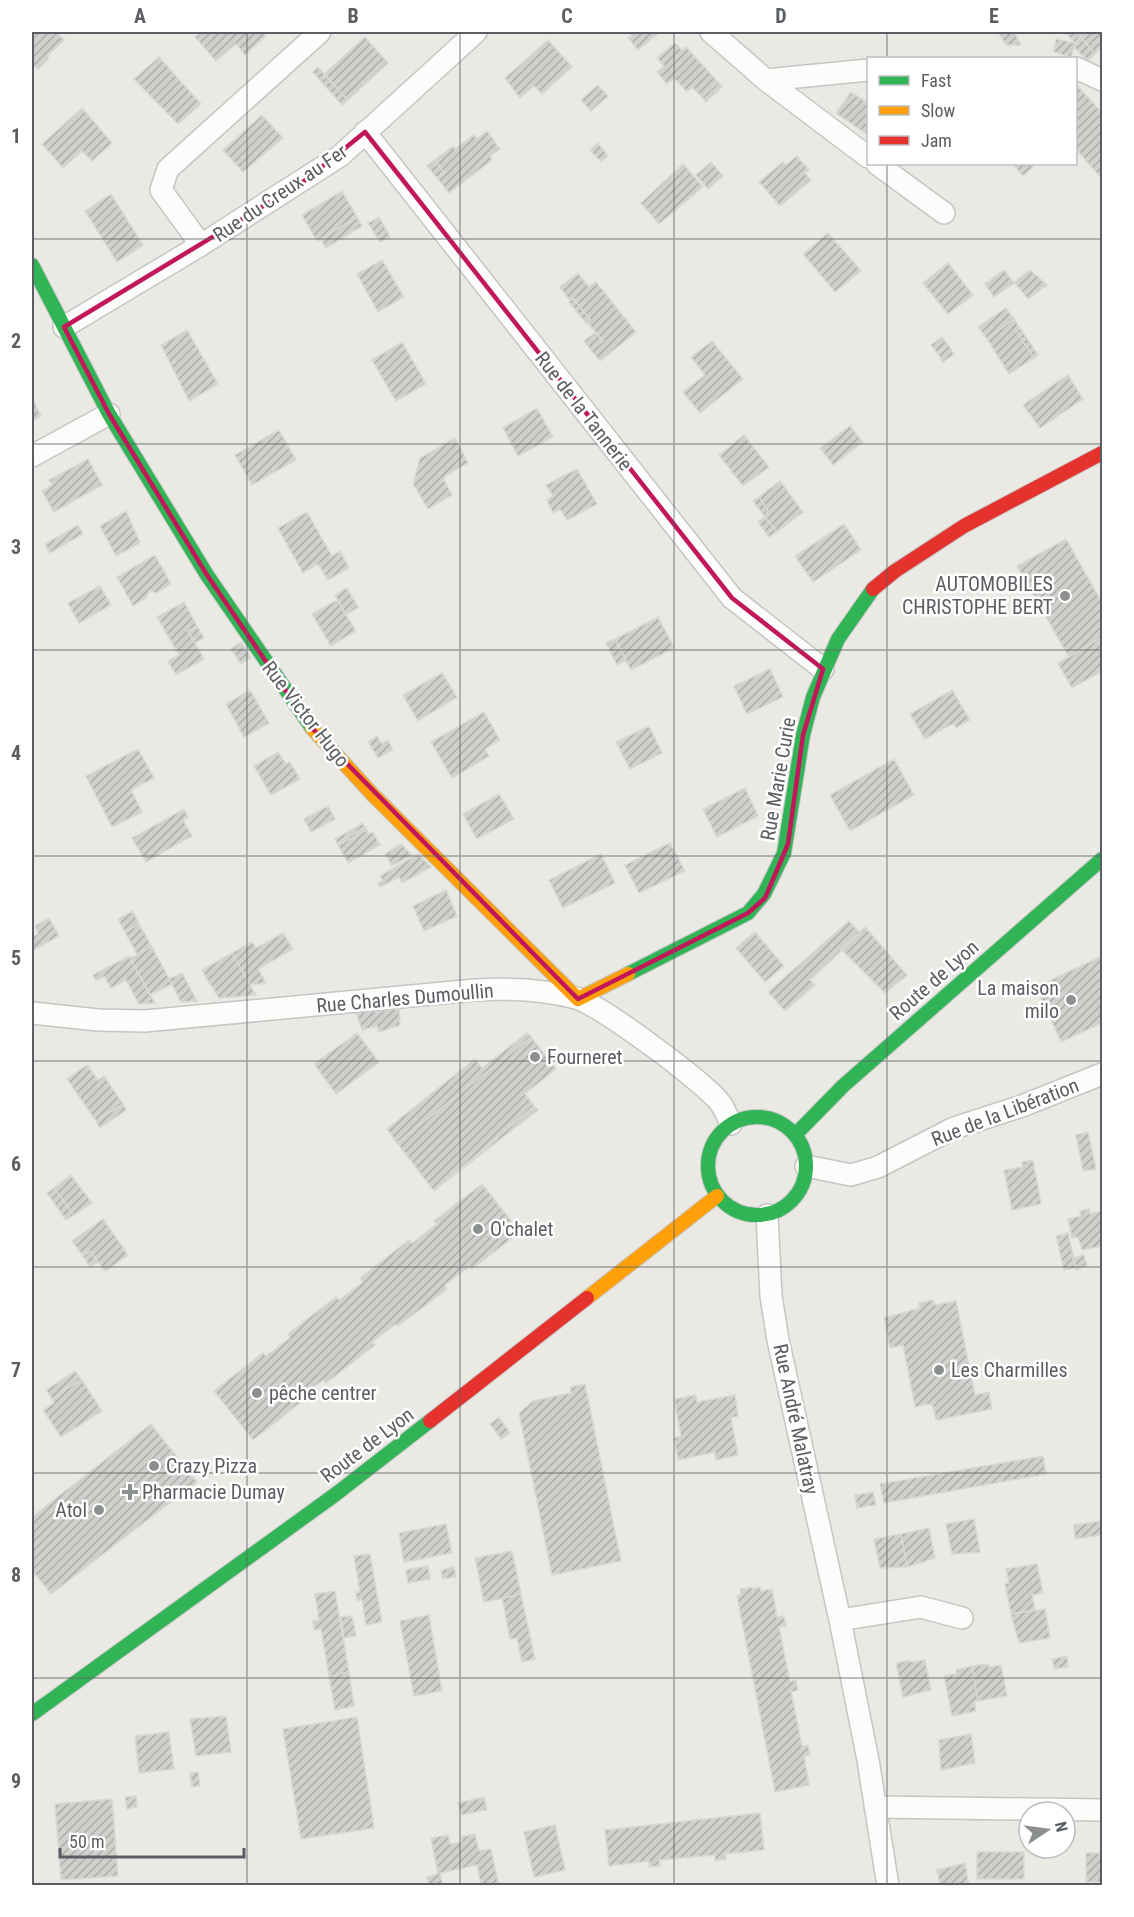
<svg xmlns="http://www.w3.org/2000/svg" width="1134" height="1917" font-family="'Roboto Condensed',sans-serif">
  <defs>
    <pattern id="building-hatch" width="6" height="6" patternUnits="userSpaceOnUse" patternTransform="scale(1.5)"><rect width="6" height="6" fill="#d1d0cd"/><path d="M-1 1l2-2M0 6l6-6M5 7l2-2" fill="none" stroke="#adacaa"/></pattern>
  </defs>
  <rect width="100%" height="100%" fill="#eae9e4"/>
  <!-- building -->
  <path fill="url(#building-hatch)" stroke="#d9d8d4" stroke-width="1.5" d="M32,32H56L64,40L47,56L49,59L38,69L35,66L32,70Z
    M202,32H262L266,36L245,55L236,44L216,61L195,37Z
    M628,32H658L659,33L638,50L628,38L632,36Z
    M998,32H1014L1021,45H1006Z
    M1065,32H1084L1075,43Z
    M1084,32H1102V47L1095,54L1080,36Z
    M1080,36L1095,54L1088,61L1074,47Z
    M365,37L388,63L348,100L324,74Z
    M1056,39L1075,43L1071,57L1054,52Z
    M548,40L572,67L542,94L534,86L520,98L505,78Z
    M675,43L682,50L686,47L718,82L702,97L692,87L687,92L674,78L667,84L657,72L664,66L657,58Z
    M159,57L201,104L178,124L134,79Z
    M318,67L348,100L342,105L313,72Z
    M718,82L722,87L706,102L702,97Z
    M1076,84L1102,113V179L1076,149Z
    M598,85L608,96L591,111L581,100Z
    M851,92L868,103V135L836,113Z
    M82,108L112,143L92,161L82,151L63,168L42,144Z
    M262,115L283,138L243,172L223,150Z
    M487,131L500,149L490,156L492,160L449,193L437,178L444,173L435,160L453,146L455,149L474,135L477,139Z
    M598,143L608,156L601,162L590,150Z
    M797,156L809,170L805,173L811,180L780,206L759,182L783,162L786,165Z
    M435,160L444,173L437,178L427,166Z
    M711,162L723,176L708,189L696,175Z
    M683,164L703,187L659,224L641,203Z
    M1013,164H1031L1033,167L1023,176Z
    M342,191L357,217L317,241L302,215Z
    M111,194L143,245L117,262L85,211Z
    M357,217L362,226L326,248L321,239Z
    M379,217L390,237L380,242L368,223Z
    M828,233L861,271L835,292L803,254Z
    M382,260L404,297L378,312L357,274Z
    M948,263L973,295L948,314L923,283Z
    M1004,270L1014,283L994,297L985,284Z
    M1030,270L1047,285L1028,299L1014,282Z
    M578,273L589,287L596,282L636,332L600,361L591,350L603,341L587,322L590,319L573,298L570,301L560,287Z
    M573,298L590,319L586,323L569,302Z
    M1006,308L1014,319L987,339L978,327Z
    M1014,319L1020,328L1016,331L1034,358L1009,374L987,339Z
    M1020,328L1038,355L1034,358L1016,331Z
    M187,330L218,384L189,401L161,345Z
    M596,332L603,341L591,350L584,341Z
    M942,337L948,345L937,353L931,345Z
    M712,341L743,379L700,413L683,392L705,375L691,357Z
    M402,342L426,384L396,401L372,360Z
    M948,345L954,354L943,362L937,353Z
    M1068,375L1083,399L1040,428L1023,405Z
    M32,398L41,416L32,421Z
    M537,408L553,437L518,456L503,428Z
    M850,426L863,442L833,465L820,448Z
    M279,430L296,460L252,485L235,455Z
    M744,435L769,467L743,486L719,455Z
    M455,438L468,463L445,476L444,480L452,495L428,509L413,484L420,458Z
    M88,459L102,485L54,512L42,491L52,485L49,480Z
    M577,469L597,504L567,520L560,509L553,513L547,500L553,496L546,485Z
    M780,481L803,512L777,532L765,517L768,510L759,497Z
    M759,497L768,510L765,517L753,501Z
    M126,511L140,543L116,556L100,526Z
    M307,512L332,556L340,551L349,568L328,580L318,564L303,573L278,528Z
    M765,517L777,532L769,537L758,522Z
    M844,524L861,550L813,582L795,556Z
    M78,525L83,534L50,553L45,544Z
    M1066,539L1102,603V637L1069,657L1017,566Z
    M155,555L171,584L156,593L149,591L146,598L133,606L117,577Z
    M100,586L111,605L79,623L68,603Z
    M347,588L358,607L346,615L335,595Z
    M337,600L356,631L331,646L312,614Z
    M184,602L197,626L188,631L204,659L176,675L168,661L179,655L157,617Z
    M658,617L674,648L631,670L615,639Z
    M197,626L204,638L195,643L188,631Z
    M1102,637V671L1072,688L1058,663Z
    M615,639L626,660L617,665L606,643Z
    M241,642L251,658L241,664L231,649Z
    M770,669L783,697L747,714L734,686Z
    M442,673L457,697L418,721L403,695Z
    M250,690L269,723L244,737L226,704Z
    M952,690L970,720L956,728L954,723L925,739L910,714Z
    M484,712L500,740L485,749L489,756L452,778L431,742Z
    M649,726L662,753L630,769L616,742Z
    M377,736L382,744L388,740L393,750L378,758L368,742Z
    M138,749L154,778L131,790L142,812L112,827L86,776Z
    M278,752L286,764L290,762L300,779L271,795L254,766Z
    M894,759L914,795L850,831L830,795Z
    M745,788L758,816L717,837L703,809Z
    M499,794L514,819L477,839L463,814Z
    M328,806L335,819L311,832L304,819Z
    M184,809L188,817L183,820L192,836L146,862L132,838Z
    M363,823L365,827L337,843L335,839Z
    M365,827L367,830L338,845L337,843Z
    M367,830L369,834L373,832L380,845L348,863L338,845Z
    M670,843L685,871L639,893L625,865Z
    M401,844L412,855L392,866L385,854Z
    M418,854L431,867L402,883L399,877L380,887L378,883L383,881L380,876Z
    M601,854L615,883L563,908L549,880Z
    M446,890L457,916L424,931L413,906Z
    M133,911L139,924L125,932L118,919Z
    M49,918L59,936L32,951V933L34,936L38,934L35,926Z
    M849,921L860,933L810,980L815,985L785,1011L768,992Z
    M139,924L152,947L137,954L125,932Z
    M865,927L907,975L885,993L841,949Z
    M755,932L784,966L765,982L736,948Z
    M283,933L293,949L258,969L266,983L250,985L232,953L252,942L256,948Z
    M152,947L172,984L150,995L130,958Z
    M232,953L245,976L256,995L219,998L207,979L202,970Z
    M129,956L130,958L155,1003L139,1004L126,980L111,988L104,976L96,981L93,975Z
    M1102,956V1023L1061,1042L1036,987Z
    M182,973L197,1001L181,1002L169,979Z
    M399,1009L400,1025L379,1032L377,1026L362,1030L356,1013Z
    M357,1033L379,1062L336,1094L314,1064Z
    M527,1033L531,1037L397,1143L387,1129L475,1059L482,1068Z
    M531,1037L556,1069L525,1094L534,1106L434,1191L397,1143Z
    M87,1065L98,1080L104,1076L123,1104L96,1121L67,1079Z
    M123,1104L126,1110L100,1128L96,1121Z
    M534,1106L538,1110L439,1187L510,1127Z
    M1088,1132L1096,1169L1083,1171L1076,1135Z
    M1033,1160L1041,1204L1012,1210L1004,1170L1023,1167L1022,1162Z
    M71,1175L92,1203L74,1215L54,1188Z
    M482,1184L520,1232L472,1269L470,1266L445,1285L447,1289L398,1326L396,1324L372,1342L375,1345L326,1383L323,1380L298,1399L301,1402L253,1440L214,1391L263,1353L266,1356L290,1338L288,1334L336,1297L339,1300L363,1282L360,1278L409,1240L412,1243L437,1224L434,1221Z
    M54,1188L74,1215L66,1220L47,1193Z
    M1089,1209L1090,1214L1102,1211V1246L1082,1250L1078,1237L1072,1238L1068,1219L1081,1216L1080,1211Z
    M103,1219L128,1255L105,1271L90,1251L83,1256L72,1241Z
    M1068,1233L1076,1268L1064,1270L1056,1236Z
    M90,1251L98,1262L90,1267L83,1256Z
    M1084,1255L1087,1265L1076,1270L1073,1258Z
    M933,1300L935,1305L956,1301L975,1395L989,1392L992,1409L936,1420L933,1406L929,1404L915,1407L903,1345L890,1348L884,1318L920,1308L919,1303Z
    M75,1371L81,1379L52,1399L46,1390Z
    M81,1379L102,1411L61,1437L43,1410L54,1403L52,1399Z
    M585,1384L621,1561L552,1575L519,1413L533,1401L571,1393L570,1387Z
    M696,1395L697,1402L735,1395L738,1416L731,1418L738,1455L716,1460L715,1452L678,1460L674,1438L681,1436L674,1399Z
    M499,1417L510,1433L501,1439L490,1424Z
    M151,1424L197,1482L51,1594L32,1570V1517Z
    M1043,1456L1046,1474L884,1503L880,1484Z
    M873,1492L876,1505L857,1508L855,1495Z
    M974,1519L980,1552L952,1554L946,1524Z
    M1102,1521V1535L1075,1539L1074,1525Z
    M446,1524L452,1553L404,1562L399,1533Z
    M929,1528L935,1558L907,1567L901,1534Z
    M901,1534L907,1567L880,1568L874,1539Z
    M512,1551L521,1594L484,1602L475,1558Z
    M370,1554L382,1622L366,1625L362,1600L357,1601L356,1592H360L354,1556Z
    M1037,1564L1043,1593L1032,1595L1035,1610L1011,1614L1005,1584L1009,1583L1006,1569Z
    M428,1566L430,1579L408,1583L406,1570Z
    M454,1567L456,1577L443,1579L441,1570Z
    M752,1587L753,1593L754,1588L760,1587L761,1591L772,1589L777,1617L784,1616L786,1626L779,1627L790,1682L796,1680L798,1690L791,1692L802,1746L808,1745L810,1755L804,1756L809,1785L775,1792L737,1596L741,1595L740,1589Z
    M335,1591L349,1672L329,1676L321,1629L314,1630L313,1621L319,1620L315,1594Z
    M521,1594L535,1659L522,1662L517,1638L510,1639L502,1598Z
    M1045,1609L1050,1638L1019,1643L1011,1614Z
    M429,1615L442,1691L414,1696L400,1621Z
    M352,1616L356,1636L344,1638L341,1617Z
    M1067,1656L1068,1667L1054,1669L1052,1659Z
    M910,1660L911,1662L925,1660L931,1690L903,1697L896,1663Z
    M988,1664L989,1667L1001,1665L1007,1696L978,1701L972,1666Z
    M972,1666L978,1701L974,1702L976,1711L952,1716L944,1676L956,1674V1670Z
    M349,1672L354,1706L335,1710L329,1676Z
    M226,1716L231,1752L196,1756L190,1719Z
    M357,1717L374,1828L301,1839L283,1729Z
    M169,1732L174,1769L139,1773L135,1736Z
    M971,1734L975,1763L941,1770L939,1740Z
    M198,1772L200,1786L192,1787L190,1773Z
    M136,1796L137,1807L127,1809L125,1797Z
    M484,1797L487,1810L461,1815L458,1803Z
    M112,1799L118,1876L61,1880L55,1804Z
    M760,1813L764,1850L725,1854L726,1859L715,1861V1855L659,1860L660,1866L649,1867V1861L609,1866L605,1830Z
    M555,1825L565,1870L534,1877L524,1832Z
    M475,1834L479,1851L491,1849L499,1886H481L477,1865L440,1873L443,1886H429L427,1877L438,1874L431,1838L448,1835L450,1844L462,1842L461,1837Z
    M977,1852H1024V1879H977Z
    M1086,1853H1102V1882H1086Z
    M965,1863L969,1886H940L937,1870Z"/>
  <g fill="none" stroke-linecap="round" stroke-linejoin="round">
    <!-- street casing -->
    <g stroke="#c5c5c5" stroke-width="24">
      <path id="street" d="M711,32L766,80L868,157
        M1076,68L1102,80
        M766,80L868,70
        M365,132L732,598L823,669
        M877,164L944,213
        M201,245L161,190L168,169L320,32
        M64,327L201,245L340,156L476,32
        M32,456L109,414
        M32,1013L98,1020L145,1021L475,990C508,988 544,990 576,998C599,1004 706,1083 721,1104C725,1110 728,1118 731,1124
        M806,1166L851,1175L878,1167L954,1128L1022,1106L1102,1074
        M767,1215L771,1296L778,1340L840,1620L868,1760L888,1886
        M840,1620L921,1607L962,1618
        M875,1807L1102,1810"/>
    </g>
    <!-- fast casing -->
    <g stroke="#c5c5c5" stroke-width="16">
      <path id="fast" d="M32,265L109,414L207,575L312,728
        M628,974L748,913L764,894L784,853L803,735L813,697L838,639L873,589
        M708 1166a49 49 0 1 1 98 0a49 49 0 1 1-98 0Z
        M795,1135L843,1086L1102,859
        M32,1714L336,1494L430,1421"/>
    </g>
    <!-- slow casing -->
    <g stroke="#c5c5c5" stroke-width="16">
      <path id="slow" d="M312,728L373,795L578,999L628,974
        M587,1298L717,1196"/>
    </g>
    <!-- jam casing -->
    <g stroke="#c5c5c5" stroke-width="16">
      <path id="jam" d="M873,589L895,571L964,526L1102,453
        M430,1421L587,1298"/>
    </g>
    <!-- street -->
    <use href="#street" stroke="#fcfcfb" stroke-width="21"/>
    <!-- fast -->
    <use href="#fast" stroke="#30b455" stroke-width="14"/>
    <!-- slow -->
    <use href="#slow" stroke="#ff9f0a" stroke-width="14"/>
    <!-- jam -->
    <use href="#jam" stroke="#e5322d" stroke-width="14"/>
  </g>
  <!-- marked area -->
  <path fill="none" stroke="#c2185b" stroke-width="4.5" stroke-linejoin="round" d="M365,132L732,598L823,669L803,735L788,844L765,898L748,913L578,999L309,725L207,575L109,414L64,327L303,182Z"/>
  <!-- grid -->
  <path fill="none" stroke="#5a5e62" stroke-width="1.5" stroke-opacity="0.55" d="M247,32V1886M460,32V1886M674,32V1886M887,32V58M887,164V1886M32,239H1102M32,444H1102M32,650H1102M32,856H1102M32,1061H1102M32,1267H1102M32,1473H1102M32,1678H1102"/>
  <!-- markers -->
  <g fill="#8c8f90" stroke="#fff" stroke-width="2">
    <circle cx="1065" cy="596" r="6"/>
    <circle cx="1071" cy="1000" r="6"/>
    <circle cx="535" cy="1057" r="6"/>
    <circle cx="478" cy="1229" r="6"/>
    <circle cx="939" cy="1370" r="6"/>
    <circle cx="257" cy="1393" r="6"/>
    <circle cx="154" cy="1466" r="6"/>
    <path d="M127 1483h6v6h6v6h-6v6h-6v-6h-6v-6h6z"/>
    <circle cx="99" cy="1510" r="6"/>
  </g>
  <g text-anchor="middle" dominant-baseline="central" stroke-width="5" stroke-linejoin="round" paint-order="stroke">
    <!-- street labels -->
    <g font-size="20" fill="#5a5e62" stroke="#fff">
      <text transform="translate(280 193) rotate(-34)">Rue du Creux au Fer</text>
      <text transform="translate(584 411) rotate(52)">Rue de la Tannerie</text>
      <text transform="translate(306 714) rotate(52)">Rue Victor Hugo</text>
      <text transform="translate(778 779) rotate(-80)">Rue Marie Curie</text>
      <text transform="translate(934 980) rotate(-41)">Route de Lyon</text>
      <text transform="translate(405 998) rotate(-5)">Rue Charles Dumoullin</text>
      <text transform="translate(1005 1112) rotate(-21)">Rue de la Libération</text>
      <text transform="translate(796 1419) rotate(78)">Rue André Malatray</text>
      <text transform="translate(367 1445) rotate(-37)">Route de Lyon</text>
    </g>
    <!-- poi labels -->
    <g font-size="20" fill="#5a5e62" stroke="#fff" text-anchor="start">
      <text x="1053" y="584" text-anchor="end">AUTOMOBILES<tspan x="1053" dy="23">CHRISTOPHE BERT</tspan></text>
      <text x="1059" y="988" text-anchor="end">La maison<tspan x="1059" dy="23">milo</tspan></text>
      <text x="547" y="1057">Fourneret</text>
      <text x="490" y="1229">O'chalet</text>
      <text x="951" y="1370">Les Charmilles</text>
      <text x="269" y="1393">pêche centrer</text>
      <text x="166" y="1466">Crazy Pizza</text>
      <text x="142" y="1492">Pharmacie Dumay</text>
      <text x="87" y="1510" text-anchor="end">Atol</text>
    </g>
  </g>
  <!-- border -->
  <rect width="1134" height="1917" fill="none" stroke="#ffffff" stroke-width="66"/>
  <!-- legend -->
  <rect x="867" y="57" width="210" height="108" fill="#ffffff" stroke="#bdbfc0" stroke-width="1.5"/>
  <rect x="879" y="76" width="30" height="9" fill="#30b455" stroke="#bdbfc0" stroke-width="1.5"/>
  <text x="921" y="87" font-size="18" fill="#5a5e62">Fast</text>
  <rect x="879" y="106" width="30" height="9" fill="#ff9f0a" stroke="#bdbfc0" stroke-width="1.5"/>
  <text x="921" y="117" font-size="18" fill="#5a5e62">Slow</text>
  <rect x="879" y="136" width="30" height="9" fill="#e5322d" stroke="#bdbfc0" stroke-width="1.5"/>
  <text x="921" y="147" font-size="18" fill="#5a5e62">Jam</text>
  <!-- north arrow -->
  <g transform="translate(1047 1830) rotate(77)"><circle r="28" fill="#ffffff" stroke="#bdbfc0" stroke-width="1.5"/>
  <path d="M0-4.5L10 22L0 15L-10 22Z" fill="#8c8f90"/>
  <text y="-9" font-size="16" font-weight="bold" text-anchor="middle" fill="#5a5e62">N</text>
  </g>
  <!-- scale -->
  <path d="M60 1848v9h184v-9" fill="none" stroke="#5a5e62" stroke-width="3"/>
  <text x="69" y="1848" font-size="18" fill="#5a5e62" stroke="#ffffff" stroke-width="4.5" paint-order="stroke">50 m</text>
  <rect x="33" y="33" width="1068" height="1851" fill="none" stroke="#5a5e62" stroke-width="2"/>
  <g font-size="20" text-anchor="middle" font-weight="bold" fill="#5a5e62">
    <text x="140" y="23">A</text>
    <text x="353" y="23">B</text>
    <text x="567" y="23">C</text>
    <text x="781" y="23">D</text>
    <text x="994" y="23">E</text>
    <text x="16" y="143">1</text>
    <text x="16" y="348">2</text>
    <text x="16" y="554">3</text>
    <text x="16" y="760">4</text>
    <text x="16" y="965">5</text>
    <text x="16" y="1171">6</text>
    <text x="16" y="1377">7</text>
    <text x="16" y="1582">8</text>
    <text x="16" y="1788">9</text>
  </g>
</svg>
